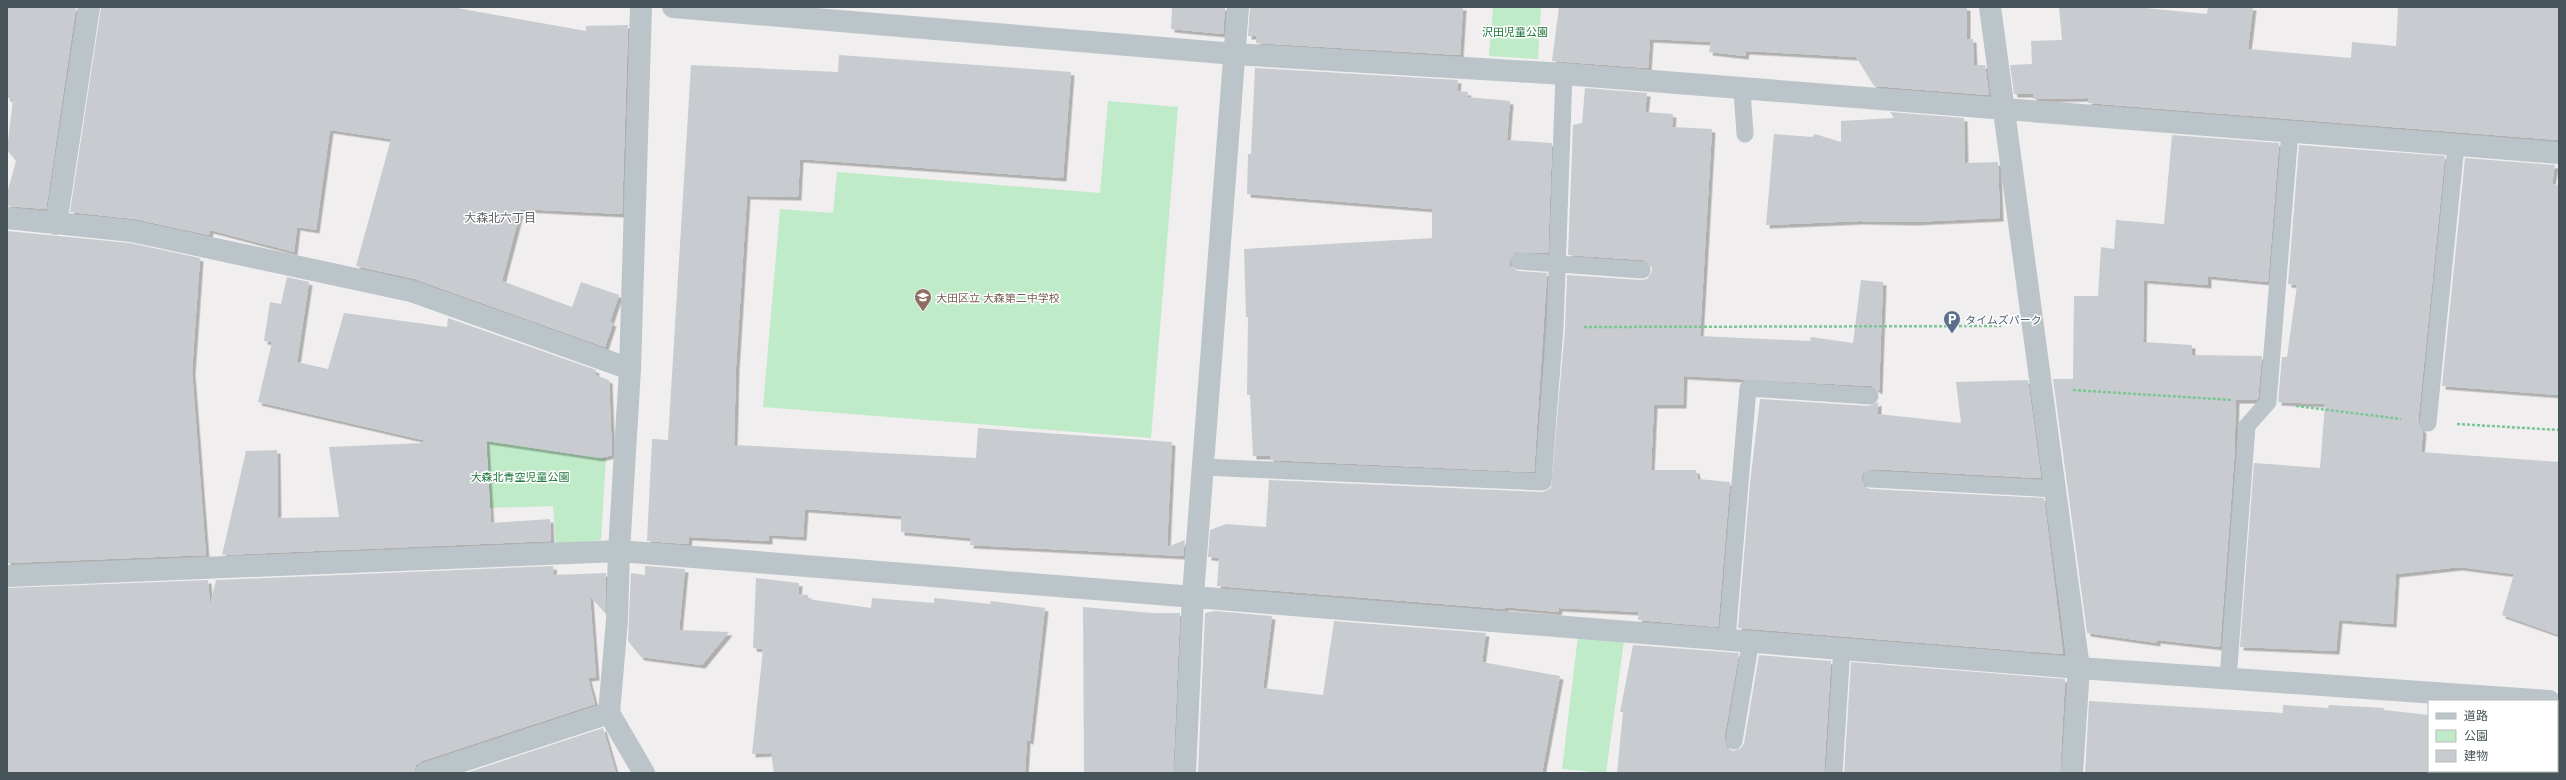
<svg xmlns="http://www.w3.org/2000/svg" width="2566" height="780" font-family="'Open Sans','Noto Sans JP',sans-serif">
  <defs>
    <filter id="shadow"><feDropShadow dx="3.5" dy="3.5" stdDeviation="0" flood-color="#0004"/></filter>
  </defs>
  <rect width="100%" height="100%" fill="#f0eeee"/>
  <!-- green -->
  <path fill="#bfebc9" d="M1493,7H1541L1538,59L1489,56Z
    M1108,101L1178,107L1151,438L763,407L780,209L833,213L837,172L1100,193Z
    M487,439L606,458L601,540L556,544L553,506L490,508Z
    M1578,636L1624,641L1606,773L1562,769Z"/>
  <!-- building -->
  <path fill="#c8ccd0" filter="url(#shadow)" d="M7,7H76L46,209L7,206V193L16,161L7,150L13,99L7,98Z
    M101,7H452L586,31V26L628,25L622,214L521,209L502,281L572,307L581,282L619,295L610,322L613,323L605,347L415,279L356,266L391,139L330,130L316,230L297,227L294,252L210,230L209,235L135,219L70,212Z
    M1172,7H1225L1223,34L1171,29Z
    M1250,7H1463L1460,55L1256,43V36H1248Z
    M1559,7H1967V39H1973L1974,65H1985L1989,95L1874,86L1856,57L1746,51L1745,56L1709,52L1711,42L1650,39L1648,68L1552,61Z
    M2059,7H2135L2207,14L2208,7H2253L2248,49L2351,58L2352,42L2396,46L2398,7H2559L2558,140L2088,103V98L2033,99V94H2014L2010,65L2032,64L2031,41L2062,40Z
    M839,55L1071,72L1063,178L800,159L798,197L747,196L736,367L734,445L976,458L978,428L1172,442L1167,547L1185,540L1183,556L970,545L971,538L901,532V516L805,509L803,537L769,535V541L689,537L688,544L647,541L652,439L668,440L691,65L838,72Z
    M1255,68L1458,80L1457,91L1468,92L1467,97L1510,101L1507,140L1552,143L1548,253L1515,252L1509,261L1510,266L1518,271L1547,273L1534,472L1270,460V456H1253L1250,395H1247L1248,317H1246L1244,249L1432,238V209L1247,194L1248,154H1251Z
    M1585,88L1647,93L1645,112L1673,114L1672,127L1712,129L1700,336L1810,341L1811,337L1853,343L1861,280L1883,282L1879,391L1871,386L1684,376L1683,405H1654L1651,470H1696L1698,479L1730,482L1718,627L1638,620L1639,612L1559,608L1558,612L1505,607V609L1217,586L1219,558L1208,557L1210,530L1226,524L1266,527L1269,480L1543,492L1551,488L1565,328L1567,275L1641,280L1647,279L1652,271L1651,265L1643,260L1568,255L1573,125L1582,123Z
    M1890,112L1964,118L1965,163L1998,162L2000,218L1912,222L1860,221L1766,225L1774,134L1812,137L1815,134L1841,142V121L1894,118Z
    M2172,135L2279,143L2268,282L2208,276V285L2144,280L2143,342L2192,345V355L2262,356L2258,398L2256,400H2236L2234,461L2220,647L2157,640V643L2087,633L2053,379H2073L2074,296H2098L2101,247L2114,249L2116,220L2164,224Z
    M2299,145L2445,156L2418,422L2423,431L2421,452L2559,462V635L2502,615L2514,574L2459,567L2396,574L2393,624L2339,620L2336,651L2240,647L2254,463L2320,468L2325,404L2278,402L2282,357H2287L2297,285L2288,284Z
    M2465,158L2555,165L2552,184L2559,185V395L2442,386Z
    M7,231L130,243L200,258L192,371L206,555L7,563Z
    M287,277L309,282L297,362L328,369L344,313L447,327L448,318L596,370L595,375L609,380L612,455L600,458L486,441L491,523L550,519L551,541L222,555L246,451L277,450L278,518L339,517L329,447L423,443V440L258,402L272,342L264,341L270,302L281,304Z
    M2028,380L2041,478L1872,469L1863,473L1861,479L1865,487L1870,489L2044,498L2063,654L1738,628L1750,483L1760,399L1869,406L1878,402V414L1961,423L1956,382Z
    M553,566L554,575L606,573L605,613L590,596L596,677L588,678L595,704L422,761L416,765L414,772L7,773V588L208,580L210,606L216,580Z
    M645,566L685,569L679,630L729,632L702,665L641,657L628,641L631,573L645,575Z
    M756,578L799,583L798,594L808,595V599L871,608L872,598L934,603V598L990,604L991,601L1045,608L1030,741L1027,740L1025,773H774L771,753L752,754L763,649L753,648Z
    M1083,607L1153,613H1180L1173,773H1084Z
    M1215,611L1272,616L1263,688L1323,695L1334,621L1486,633L1482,662L1560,676L1542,773H1198L1205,613Z
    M1633,645L1739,653L1724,739L1727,748L1733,751L1741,748L1744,743L1759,655L1831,661L1824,773H1617L1623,712H1620Z
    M1851,662L2065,679L2060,773H1844Z
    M2089,701L2283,713V705L2328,708L2329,705L2384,708V710L2429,715V773H2085Z
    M603,728L616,773H466Z"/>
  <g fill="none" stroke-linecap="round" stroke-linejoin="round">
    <!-- path -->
    <path stroke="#7ac694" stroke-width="2.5" stroke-dasharray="3 2" stroke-linecap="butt" d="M1584,327L2001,326
      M2073,390L2232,400
      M2296,406L2401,419
      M2457,424L2559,430"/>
    <!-- lane -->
    <path stroke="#bac4c9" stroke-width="17" d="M1742,90L1745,134
      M1519,261L1642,270
      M2428,423L2456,145
      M1202,467L1543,482L1555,327L1564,74
      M1871,479L2055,489
      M1727,639L1748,388L1870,396
      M2228,679L2247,426L2268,402L2290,132
      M1734,741L1751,640
      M1834,773L1842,648"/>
    <!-- street -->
    <path stroke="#bac4c9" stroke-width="22" d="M641,7L630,369L619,551L617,620L609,713L644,773
      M673,7L1235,54L1564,74L2559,153
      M1990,7L2079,668L2072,773
      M7,218L132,231L411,291L630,369
      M56,224L89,7
      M7,576L619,551L2079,668L2549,701
      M426,773L609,713
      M1185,773L1193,595L1238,7"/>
  </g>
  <!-- icons -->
  <defs>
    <g id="school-pin" transform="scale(0.9)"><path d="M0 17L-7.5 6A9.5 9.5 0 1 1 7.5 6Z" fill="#8d6e63" stroke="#fff"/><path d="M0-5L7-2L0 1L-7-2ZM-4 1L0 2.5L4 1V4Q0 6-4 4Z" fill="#fff"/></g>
    <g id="parking-pin" transform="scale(0.9)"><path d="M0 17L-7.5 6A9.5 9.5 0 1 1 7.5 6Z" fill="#5c6f8a" stroke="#fff"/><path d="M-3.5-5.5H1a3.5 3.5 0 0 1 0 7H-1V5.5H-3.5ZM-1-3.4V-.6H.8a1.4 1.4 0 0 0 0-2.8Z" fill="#fff"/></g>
  </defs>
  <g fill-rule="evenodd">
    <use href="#school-pin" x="923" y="297"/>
    <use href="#parking-pin" x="1952" y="319"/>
  </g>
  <g text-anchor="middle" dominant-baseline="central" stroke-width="3" stroke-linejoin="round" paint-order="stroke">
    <!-- park labels -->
    <g font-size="11" fill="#1e753c" stroke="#fff">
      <text x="1515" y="31">沢田児童公園</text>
      <text x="520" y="476">大森北青空児童公園</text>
    </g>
    <!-- education labels -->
    <g font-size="11" fill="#785e54" stroke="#fff" text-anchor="start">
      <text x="936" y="297">大田区立 大森第二中学校</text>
    </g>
    <!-- service labels -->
    <g font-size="11" fill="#4e5e75" stroke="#fff" text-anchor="start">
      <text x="1965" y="319">タイムズパーク</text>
    </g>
    <!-- neighbourhood labels -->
    <g font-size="12" fill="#5b5f62" stroke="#fff">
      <text x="500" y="217">大森北六丁目</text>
    </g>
  </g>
  <!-- border -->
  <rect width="2566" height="780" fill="none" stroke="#475459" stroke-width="16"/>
  <!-- legend -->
  <rect x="2428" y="700" width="130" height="72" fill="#ffffff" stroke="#b5bbbd"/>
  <rect x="2436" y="713" width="20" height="6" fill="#bac4c9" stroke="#b5bbbd"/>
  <text x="2464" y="720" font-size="12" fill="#475459">道路</text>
  <rect x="2436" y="730" width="20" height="12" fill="#bfebc9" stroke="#b5bbbd"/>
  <text x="2464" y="740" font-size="12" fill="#475459">公園</text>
  <rect x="2436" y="750" width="20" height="12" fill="#c8ccd0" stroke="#b5bbbd"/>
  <text x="2464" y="760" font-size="12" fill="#475459">建物</text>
</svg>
